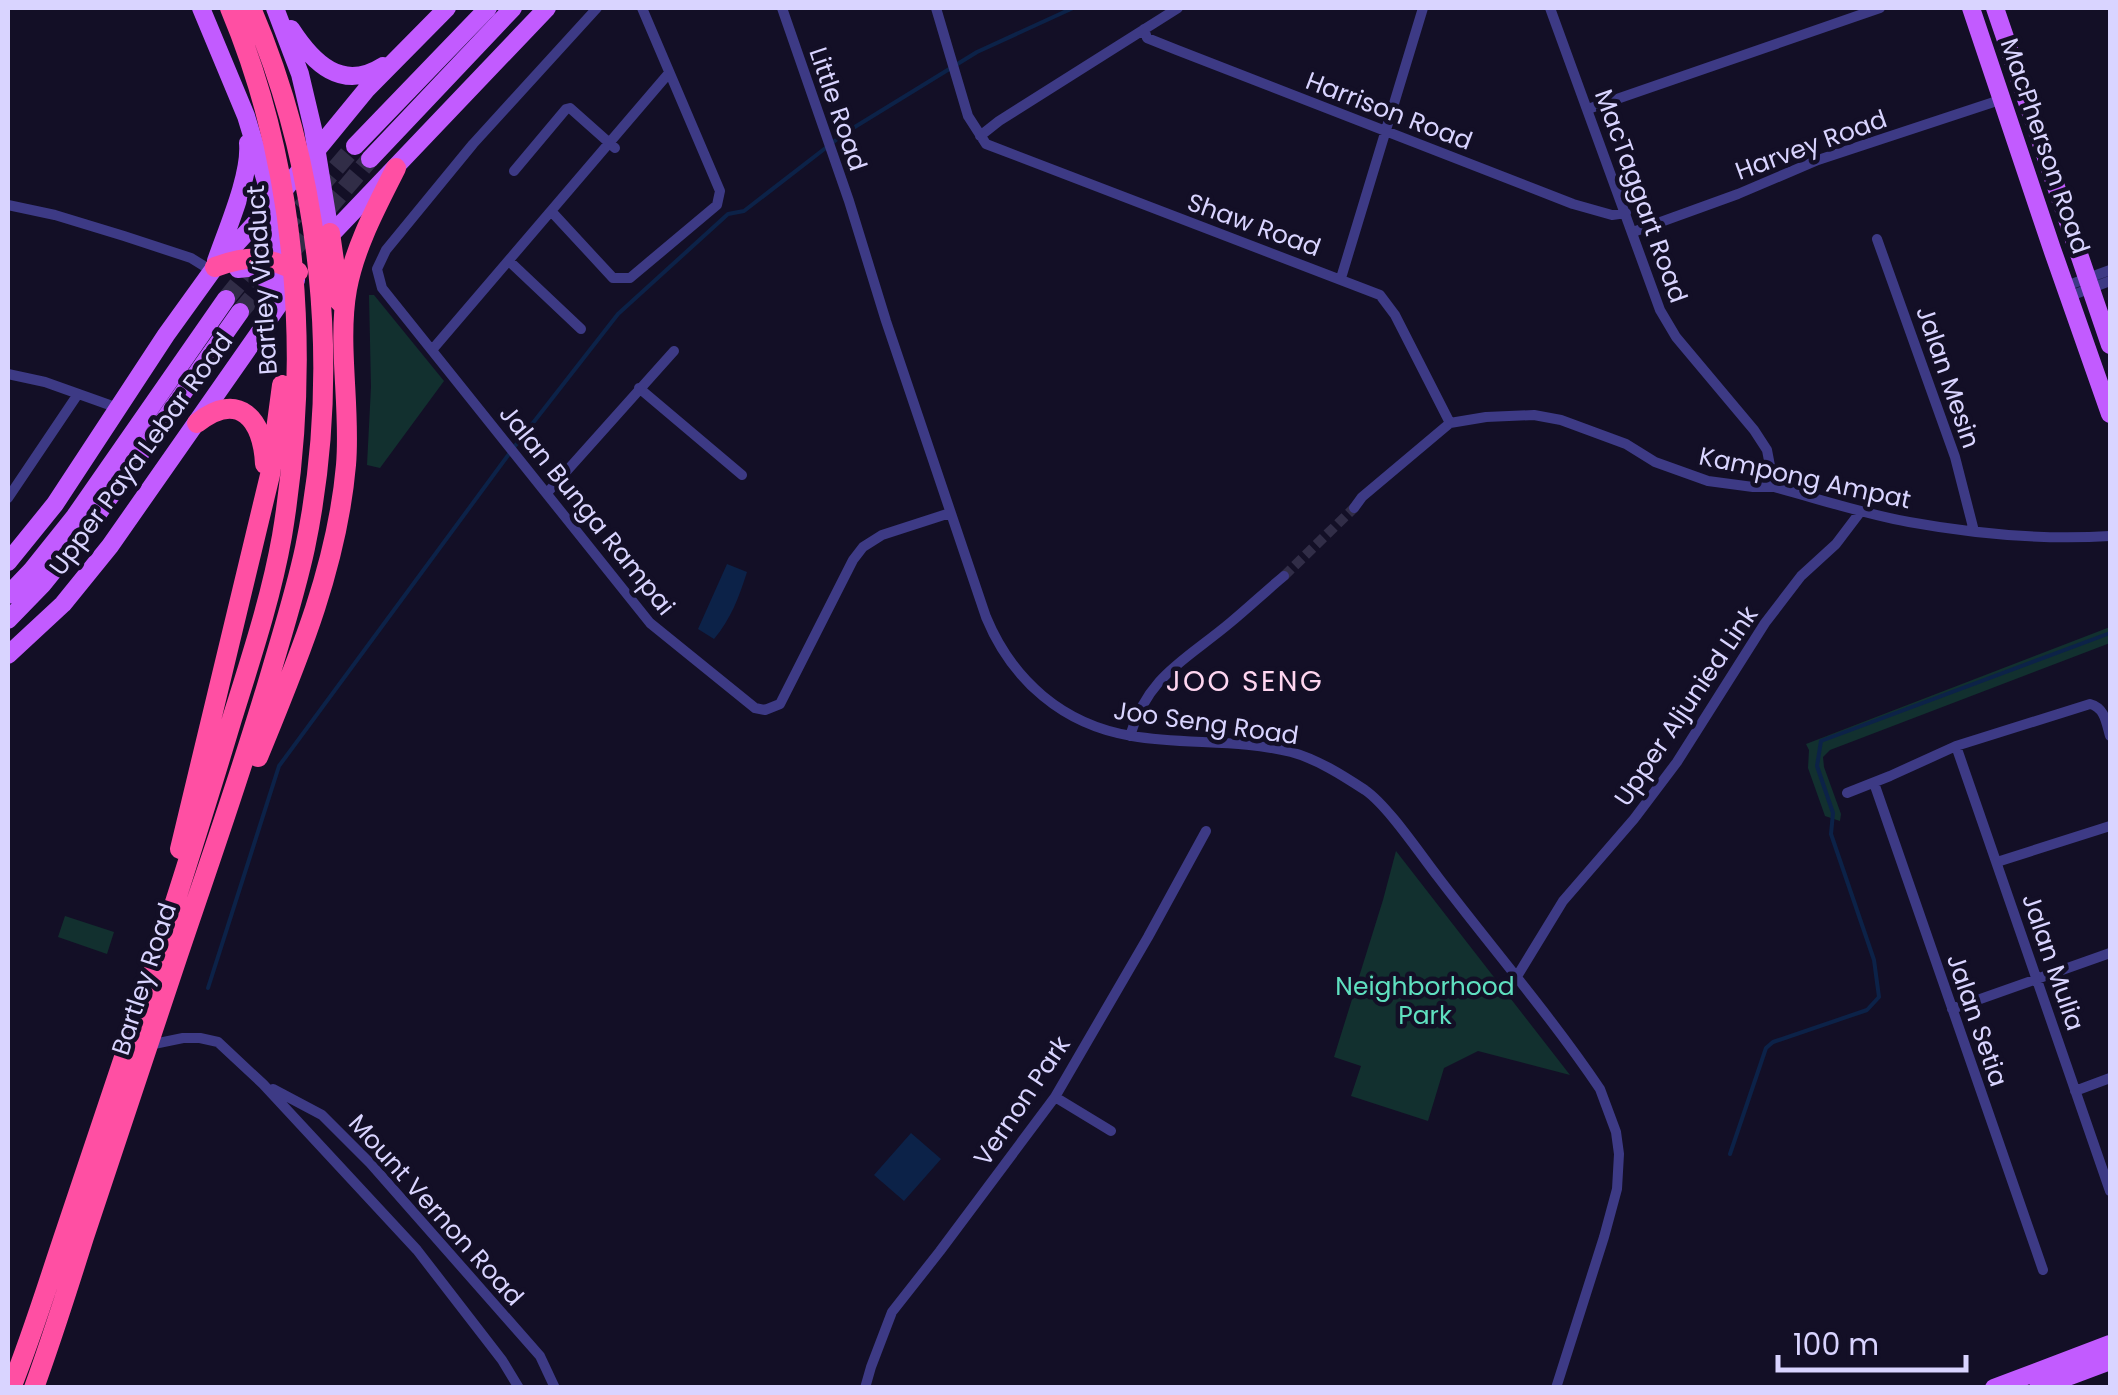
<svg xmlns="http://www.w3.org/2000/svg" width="2118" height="1395" font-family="Poppins,sans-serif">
  <rect width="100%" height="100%" fill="#130f26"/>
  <!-- green -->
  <path fill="#12302f" d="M369,295H374L444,381L380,468L367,465L371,387Z
    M2110,627V643L1830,750L1823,757L1824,767L1841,814L1840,821L1825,816L1808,768L1809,750L1806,744Z
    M1396,851L1570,1075L1478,1051L1444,1068L1428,1121L1351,1096L1361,1066L1334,1057L1383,900Z
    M65,916L114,932L107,954L58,937Z"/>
  <!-- water -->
  <path fill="#0c2248" d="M727,564L747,572C739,597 731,619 714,639L698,629Z
    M911,1133L941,1159L904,1201L874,1175Z"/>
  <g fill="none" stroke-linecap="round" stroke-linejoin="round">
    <!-- stream -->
    <path stroke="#0c2248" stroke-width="4" d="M515,446L618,314L728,214L744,211L845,133L977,52L1073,8
      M208,988L279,766L509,454
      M1730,1154L1766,1048L1773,1042L1867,1010L1879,997L1874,960L1831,834L1833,813L1817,766L1821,741L2110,633"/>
    <!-- street-tunnel -->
    <path stroke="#312d47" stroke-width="10" stroke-dasharray="10 5" stroke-linecap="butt" d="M1284,576L1354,508"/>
    <!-- primary-tunnel -->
    <path stroke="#312d47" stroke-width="18" stroke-dasharray="18 9" stroke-linecap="butt" d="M283,229L355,146
      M226,299L257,261
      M240,312L370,159"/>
    <!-- street -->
    <path stroke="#3d3a85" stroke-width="10" d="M597,8L473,144L386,250L377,269L382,288L650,623L755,708L765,710L780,704L853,560L863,547L882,535L950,513
      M782,8L849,201L886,321L986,617C1012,680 1063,725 1132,736C1184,745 1239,739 1291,752C1317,759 1342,775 1365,790C1388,806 1420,854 1438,877C1492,948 1550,1015 1600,1089L1616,1132L1619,1154L1617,1189L1604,1237L1556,1388
      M936,8L968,116L986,144L1380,295L1395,315L1450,423
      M1550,8L1660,310L1676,337L1754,430L1767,450L1774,487
      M1144,29L1147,38L1177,50L1573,204L1612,215L1626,213
      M1588,109L1880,8
      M980,136L999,121L1178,8
      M514,171L566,109L570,108L615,148
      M8,205L55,215L124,236L191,258L212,271
      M551,211L613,278H630L717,205L720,191L642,8
      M1633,232L1738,194L1818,160L2003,99
      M1877,239L1955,457L1974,531
      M509,261L581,329
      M1341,278L1423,8
      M2066,286L2110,270
      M2070,296L2110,281
      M432,350L669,73
      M8,374L45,382L118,408
      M639,388L742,475
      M547,493L674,351
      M8,498L78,394
      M1354,508L1362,497L1450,423L1486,417L1534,415L1561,420L1626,444L1655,462L1708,481L1753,487H1774C1819,499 1864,514 1909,522C1975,534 2044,540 2110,536
      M1130,736C1148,675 1186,660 1231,622C1249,607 1266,591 1284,576
      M1956,746L2110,1191
      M1874,783L2043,1270
      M1847,793L1890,776L1956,746L2090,704C2105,708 2106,722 2110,736
      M1997,862L2110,826
      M1516,978L1563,901L1634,819L1677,762L1765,623L1801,576L1836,544L1861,511
      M1952,1009L2110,953
      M149,1045L183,1038H200L218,1042L263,1084L417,1250L502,1360L519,1388
      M273,1089L322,1115L370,1163L540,1356L555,1388
      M2075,1091L2110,1078
      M1055,1097L1111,1131
      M865,1388L871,1367L892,1312L940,1251L1055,1097L1148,937L1206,831"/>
    <!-- primary -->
    <path stroke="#c25bff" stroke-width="18" d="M201,8L246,116L267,185L282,301
      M275,8L300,74L313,129L330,233
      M1971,8L2052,249L2110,414
      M1995,8L2110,345
      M291,29C313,63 342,92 383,66
      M355,146L488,8
      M370,159L513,8
      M323,243L547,8
      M216,261C227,229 251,175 248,143
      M238,269L258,267C271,283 268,302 267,322
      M8,562L55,504L166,335L215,267L270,207L366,90L447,8
      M8,595L31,571L75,516L226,299
      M8,620L42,585L88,528L240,312
      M8,655L63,604L110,546L296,280
      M1994,1388L2110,1344
      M2038,1388L2110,1361"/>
    <!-- highway -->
    <path stroke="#ff4fa3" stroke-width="20" d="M330,233L340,302
      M215,267C249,255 265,255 298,272
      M197,423C239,390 263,419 265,464
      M258,757C297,662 337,568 346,465C351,408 337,344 347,289C355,246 377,206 396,168
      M180,849L270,475L282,385
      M11,1388C32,1336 48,1283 66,1230C95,1144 124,1058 153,971C180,887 207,803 232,719C251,658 271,598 282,536C311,361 299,172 230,8
      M34,1388C52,1338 68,1288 84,1237C115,1144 146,1051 177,958C209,863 243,768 271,672C283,631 296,590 305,548C342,370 322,174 251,8"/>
  </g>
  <g text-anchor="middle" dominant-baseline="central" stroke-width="9" stroke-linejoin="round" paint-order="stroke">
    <!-- street labels -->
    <g font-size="25" fill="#d9d4ff" stroke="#130f26">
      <text transform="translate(838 109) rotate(71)">Little Road</text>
      <text transform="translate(1389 111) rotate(21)">Harrison Road</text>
      <text transform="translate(1811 145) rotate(-20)">Harvey Road</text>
      <text transform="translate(2045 146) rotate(71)">MacPherson Road</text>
      <text transform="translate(1641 196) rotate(70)">MacTaggart Road</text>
      <text transform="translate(1254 225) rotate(20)">Shaw Road</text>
      <text transform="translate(262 280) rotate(-94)">Bartley Viaduct</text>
      <text transform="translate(1948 377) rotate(71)">Jalan Mesin</text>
      <text transform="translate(141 454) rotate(-54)">Upper Paya Lebar Road</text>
      <text transform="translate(1805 478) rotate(12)">Kampong Ampat</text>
      <text transform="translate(587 510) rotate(51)">Jalan Bunga Rampai</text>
      <text transform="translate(1686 706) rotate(-56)">Upper Aljunied Link</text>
      <text transform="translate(1206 723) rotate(8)">Joo Seng Road</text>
      <text transform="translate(2053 962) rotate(71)">Jalan Mulia</text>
      <text transform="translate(144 979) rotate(-72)">Bartley Road</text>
      <text transform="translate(1977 1020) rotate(71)">Jalan Setia</text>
      <text transform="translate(1022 1101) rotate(-56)">Vernon Park</text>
      <text transform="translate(436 1210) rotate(48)">Mount Vernon Road</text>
    </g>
    <!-- park labels -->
    <g font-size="25" fill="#5fe0c0" stroke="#130f26">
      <text x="1425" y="986">Neighborhood<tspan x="1425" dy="29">Park</tspan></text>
    </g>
    <!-- neighbourhood labels -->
    <g font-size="28" letter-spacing="2.5" fill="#ffd6f0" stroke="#130f26">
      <text x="1245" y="681">JOO SENG</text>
    </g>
  </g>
  <!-- border -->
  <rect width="2118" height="1395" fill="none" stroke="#d9d4ff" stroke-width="20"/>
  <!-- scale -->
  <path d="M1778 1355v15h188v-15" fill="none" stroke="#d9d4ff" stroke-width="5"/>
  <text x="1793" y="1355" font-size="30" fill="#d9d4ff" stroke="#130f26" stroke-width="8" paint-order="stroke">100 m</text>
</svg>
